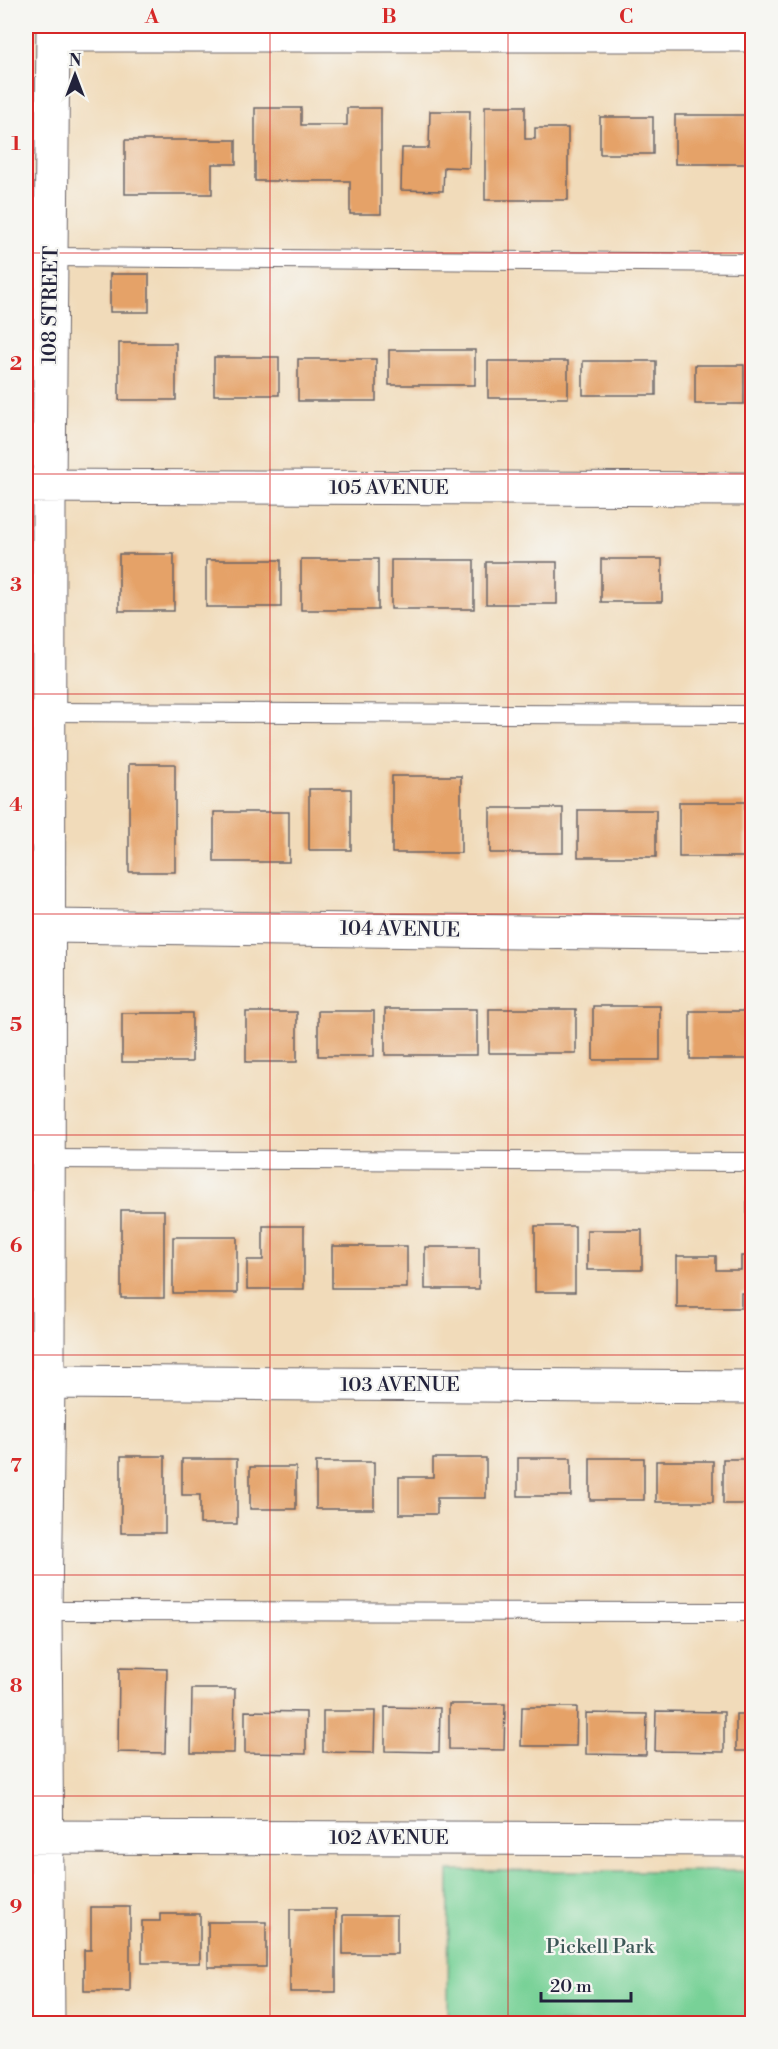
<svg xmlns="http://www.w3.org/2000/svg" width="778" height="2049" font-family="'Libre Bodoni',serif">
  <rect width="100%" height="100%" fill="#f6f6f2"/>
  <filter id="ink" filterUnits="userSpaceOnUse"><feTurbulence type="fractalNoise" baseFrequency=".0167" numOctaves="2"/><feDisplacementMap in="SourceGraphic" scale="12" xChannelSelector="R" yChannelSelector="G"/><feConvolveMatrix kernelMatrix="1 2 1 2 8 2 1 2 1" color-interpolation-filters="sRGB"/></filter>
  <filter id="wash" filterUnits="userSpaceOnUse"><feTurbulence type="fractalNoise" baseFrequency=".008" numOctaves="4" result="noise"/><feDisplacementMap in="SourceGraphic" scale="24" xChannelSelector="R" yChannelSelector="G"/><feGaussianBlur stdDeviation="1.35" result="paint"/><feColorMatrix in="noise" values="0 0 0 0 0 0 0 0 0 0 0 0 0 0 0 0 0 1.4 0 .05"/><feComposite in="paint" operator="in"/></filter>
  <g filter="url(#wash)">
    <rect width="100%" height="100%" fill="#f1dbba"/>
    <!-- green -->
    <path fill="#78d197" stroke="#4d7a69" stroke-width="1.5" d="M449,1871H752V2023H448Z"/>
    <g id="blocks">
      <!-- building -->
      <path fill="#e5a267" d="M485,106H525V139H535V128H568V200H485Z
        M255,108H301V125H347V108H381V214H350V181H255Z
        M430,111H470L469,168L444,167L443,191L401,190L402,148H429Z
        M675,115H749V164H675Z
        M600,117H653V154H600Z
        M125,140H236V164H212V194H125Z
        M110,274H149V312H110Z
        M119,343H176V400H119Z
        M389,350H475V385H389Z
        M214,357H279V395H214Z
        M298,359H376V401H298Z
        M488,361H568V398H488Z
        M583,361H656V395H583Z
        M695,365H744V404H695Z
        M119,554H174V611H119Z
        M301,559H378V610H301Z
        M601,559H662V602H601Z
        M206,560H281V607H206Z
        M391,560H474V609H391Z
        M486,562H557V604H486Z
        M129,764H175V872H129Z
        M392,776H461V853H392Z
        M309,789H351V850H309Z
        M679,802H745V857H679Z
        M490,808H563V853H490Z
        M578,810H656V857H578Z
        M214,812H289V862H214Z
        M593,1006H660V1060H593Z
        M385,1009H477V1055H385Z
        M489,1009H576V1053H489Z
        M318,1011H374V1056H318Z
        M690,1011H752V1059H690Z
        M246,1012H297V1062H246Z
        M122,1013H192V1062H122Z
        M747,1185H752V1233H747Z
        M121,1210H164V1298H121Z
        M263,1226H304V1289H247V1260H263Z
        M535,1226H575V1292H535Z
        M587,1230H642V1270H587Z
        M173,1237H237V1293H173Z
        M332,1246H407V1288H332Z
        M425,1247H479V1289H425Z
        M677,1256H716V1270H741V1256H752V1293H741V1308H677Z
        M121,1456H165V1533H121Z
        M433,1458H486V1498H437V1514H399V1477H433Z
        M518,1458H571V1496H518Z
        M590,1458H644V1500H590Z
        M182,1459H237V1524H200V1495H182Z
        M723,1459H752V1504H723Z
        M656,1461H713V1502H656Z
        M316,1462H374V1509H316Z
        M250,1467H296V1509H250Z
        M119,1668L167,1669L165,1753L118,1752Z
        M192,1689H235L234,1753H191Z
        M449,1704H505L504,1750L449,1749Z
        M385,1707L440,1708L439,1752L385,1751Z
        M522,1707H577L576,1746H521Z
        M245,1711L306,1712V1754L245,1753Z
        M323,1711H375L374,1753L323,1752Z
        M656,1711L724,1712V1752L655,1751Z
        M586,1713L647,1714L646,1755L586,1754Z
        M736,1714H752V1751H736Z
        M91,1907H130V1991H84V1950H91Z
        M290,1909H336V1992H290Z
        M160,1914H200V1963H142V1921H160Z
        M343,1915H397V1954H343Z
        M208,1922H266V1967H208Z"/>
    </g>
  </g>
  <g filter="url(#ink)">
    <use href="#blocks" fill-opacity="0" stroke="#6a6367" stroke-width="1.5"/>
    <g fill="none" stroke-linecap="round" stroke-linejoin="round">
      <!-- lane casing -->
      <g stroke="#6a6367" stroke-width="20">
        <path id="lane" d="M51,257L752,263
          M49,712L752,715
          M49,1159L752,1162
          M45,1611L752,1612"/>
      </g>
      <!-- street casing -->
      <g stroke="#6a6367" stroke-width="35">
        <path id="street" d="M53,35H752
          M26,486L752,489
          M48,926L752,935
          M48,1382L752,1387
          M26,1837L752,1839
          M48,2024L45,1611L48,1382L49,488L53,26"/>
      </g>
      <!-- lane -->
      <use href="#lane" stroke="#fff" stroke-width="18"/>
      <!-- street -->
      <use href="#street" stroke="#fff" stroke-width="33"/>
    </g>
  </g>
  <!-- grid -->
  <path fill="none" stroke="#d62828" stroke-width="1.5" stroke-opacity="0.55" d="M270,26V2024M508,26V2024M26,253H752M26,474H752M26,694H752M26,914H752M26,1135H752M26,1355H752M26,1575H752M26,1796H752"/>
  <g text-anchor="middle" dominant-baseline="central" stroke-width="4.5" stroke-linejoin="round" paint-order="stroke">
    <!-- street labels -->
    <g font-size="20" fill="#22223b" stroke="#f6f6f2">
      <text transform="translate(51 305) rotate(-89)">108 STREET</text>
      <text x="389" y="488">105 AVENUE</text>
      <text transform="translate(400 930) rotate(1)">104 AVENUE</text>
      <text x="400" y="1385">103 AVENUE</text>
      <text x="389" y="1838">102 AVENUE</text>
    </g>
    <!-- park labels -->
    <g font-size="20" fill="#3c5757" stroke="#f6f6f2">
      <text x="600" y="1947">Pickell Park</text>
    </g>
  </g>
  <!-- margin -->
  <rect width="778" height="2049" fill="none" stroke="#f6f6f2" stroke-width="66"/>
  <!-- north arrow -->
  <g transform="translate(75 75)" stroke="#f6f6f2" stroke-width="4.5" paint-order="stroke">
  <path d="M0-4.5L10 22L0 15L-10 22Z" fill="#22223b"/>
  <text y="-9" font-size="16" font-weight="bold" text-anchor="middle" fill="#22223b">N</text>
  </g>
  <!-- scale -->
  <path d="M541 1992v9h90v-9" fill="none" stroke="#22223b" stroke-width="3"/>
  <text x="550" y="1992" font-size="18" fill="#22223b" stroke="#f6f6f2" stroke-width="4.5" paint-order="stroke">20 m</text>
  <rect x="33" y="33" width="712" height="1983" fill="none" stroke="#d62828" stroke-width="2"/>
  <g font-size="20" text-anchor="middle" font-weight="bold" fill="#d62828">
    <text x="152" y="23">A</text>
    <text x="389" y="23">B</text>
    <text x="626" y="23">C</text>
    <text x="16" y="150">1</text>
    <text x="16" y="370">2</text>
    <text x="16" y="591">3</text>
    <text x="16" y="811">4</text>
    <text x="16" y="1031">5</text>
    <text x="16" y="1252">6</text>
    <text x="16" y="1472">7</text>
    <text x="16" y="1692">8</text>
    <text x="16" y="1913">9</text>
  </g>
</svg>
